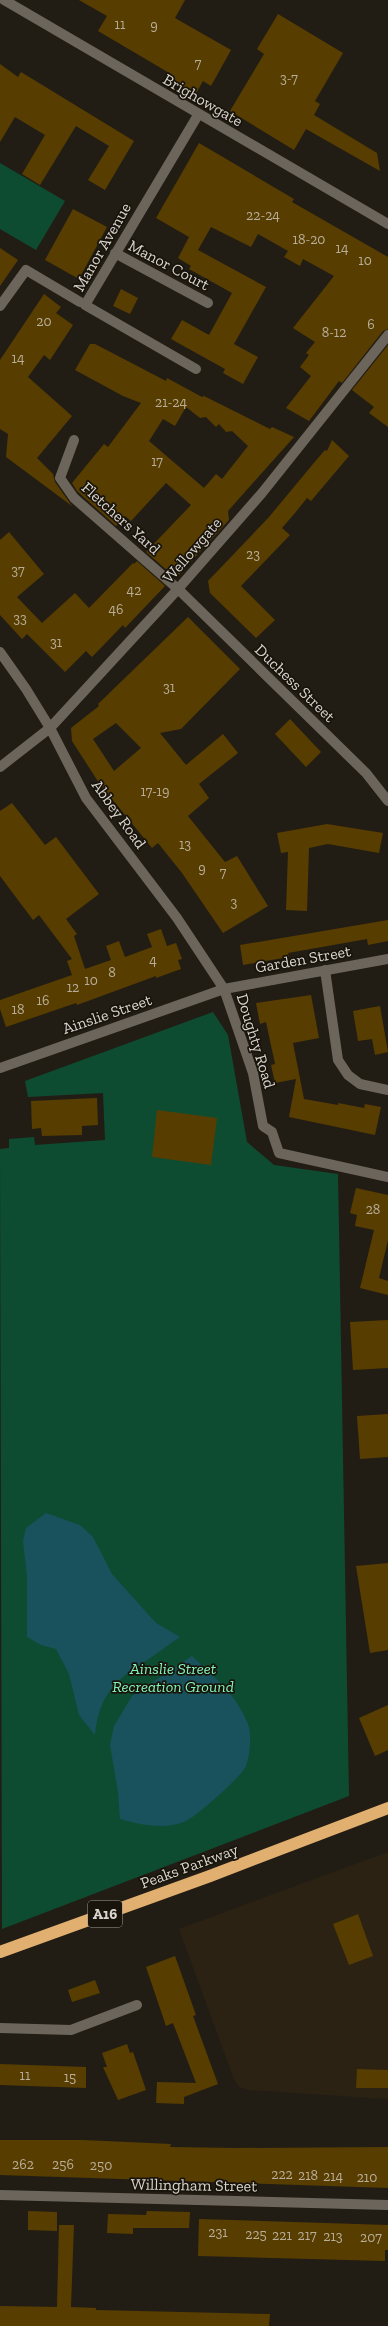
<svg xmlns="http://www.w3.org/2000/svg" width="388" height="2326" font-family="'Zilla Slab',serif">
  <rect width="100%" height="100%" fill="#221d14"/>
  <!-- built -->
  <path fill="#2b2214" d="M388,1852V2099L249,2090L239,2087L234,2079L179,1929Z"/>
  <!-- green -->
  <path fill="#0e4c32" d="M0,163L65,201L36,250L0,229Z
    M213,1012L228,1035L247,1142L274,1165L338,1174L349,1796L2,1929L0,1149L9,1148V1139L34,1137L35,1145L105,1140L103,1093L28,1097L25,1081Z"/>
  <!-- water -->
  <path fill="#19515d" d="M46,1513L80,1525L93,1537L112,1574L156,1623L180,1637C169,1644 158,1653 147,1660C115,1680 99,1695 95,1735L79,1715L69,1674L56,1649L41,1645L27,1637V1576L23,1541L26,1528Z
    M192,1656C215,1678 235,1692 248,1724C252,1734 250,1755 246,1766C242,1776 197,1816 186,1821C167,1830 139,1825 120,1819L118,1792L110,1745L114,1726L132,1696Z"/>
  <!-- building -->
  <path fill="#583d00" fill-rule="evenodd" d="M79,0H185L175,18L231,50L211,86L203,81L194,97L167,81L171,74L98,31L107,16Z
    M278,14L343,53L315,101L320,104L314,115L377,153L380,171L306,129L294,150L230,111L264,54L257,49Z
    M0,64L18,77L21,72L134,141L105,190L88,180L109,146L76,126L40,185L22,174L45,135L15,117L0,142Z
    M199,143L294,199L292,202L388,257V329L383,331L342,383L339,381L309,421L286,408L311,376L300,367L309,355L306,353L315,342L293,328L334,276L303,259L300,266L284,257L288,251L258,234L251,247L211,227L198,250L266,287L234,344L258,357L243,384L223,373L225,369L171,339L182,320L209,335L232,293L189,269L191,266L178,258L189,237L156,218Z
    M73,209L107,227L79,279L45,260Z
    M0,248L18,260L0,286Z
    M121,289L138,298L130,314L113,306Z
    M44,294L61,307L56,313L73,325L50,360L44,355L28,377L72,416L37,458L53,474L55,482L72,506L6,457L8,434L0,429V360Z
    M90,344H95L166,381L167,378L202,397L204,396L270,429L272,427L294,437L228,511L229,520L176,578L146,552L191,505L166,483L131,521L125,516L116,526L77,491L72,483L104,444L108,447L141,403L123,396L75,370ZM186,407L200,418L206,417L216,427L219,424L226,432L232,431L248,446L222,479L216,474L204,488L149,441L163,419L175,426Z
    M388,345V427L369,413L374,407L352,390Z
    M332,440L349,456L311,501L307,498L295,513L282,528L290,535L241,586L275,620L256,638L210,593L208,581L269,517L313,464L325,450L327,451Z
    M9,532L44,574L17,597L42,623L75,593L89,608L133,563L134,564L137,561L165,586L125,628L123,625L92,657L86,651L65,672L27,634L22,639L0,615V540Z
    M188,617L240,669L181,729L160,733L186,765L223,734L238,753L199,784L209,798L188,816L225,862L237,856L268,906L223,933L182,873L158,843L152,848L99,783L72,741L71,728L99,706L98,704ZM116,723L141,748L114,771L93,739Z
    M290,719L321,752L306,767L275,734Z
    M12,803L45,845L56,837L99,894L66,919L77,934L74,936L85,969L111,960L106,946L119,941L125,957L152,947L147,934L161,929L167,946L176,943L182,959L178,960L181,969L156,978V976L77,1005L76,1003L6,1027L0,1009V1000L72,975L67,961L72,959L39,915L33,920L0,876V811Z
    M327,824L383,833L379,853L328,844L309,848L307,911L286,910L288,852L281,853L277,833Z
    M388,920V941L368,945L367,939L288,953L289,957L243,965L240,945Z
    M311,995L319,1038L293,1043L304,1099L338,1105V1103L364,1108L365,1104L381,1107L375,1135L289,1117L296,1079L275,1083L271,1065L275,1064L266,1022L260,1024L256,1003Z
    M380,1006L388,1052L375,1055L372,1039L358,1041L353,1011Z
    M97,1098L98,1125L82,1126V1135L42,1136L41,1128L32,1129L31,1101Z
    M157,1110L217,1118L211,1165L152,1157Z
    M356,1188L388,1195V1240L379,1278L388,1281V1295L360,1288L374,1230L355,1226L357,1215L350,1213Z
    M388,1320V1368L353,1370L350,1322Z
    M388,1414V1457L360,1459L357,1416Z
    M388,1563V1650L370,1653L356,1566Z
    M388,1705V1750L375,1756L359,1718Z
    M358,1914L373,1956L349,1965L333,1924Z
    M175,1956L196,2015L193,2016L218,2084L184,2097V2104L156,2103L157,2082L196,2083L173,2023L166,2026L146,1967Z
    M95,1980L100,1993L72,2002L68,1990Z
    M127,2044L130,2053L133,2052L146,2090L118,2100L103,2067H107L102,2053Z
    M0,2064L86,2067V2088L0,2085Z
    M357,2069L388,2070V2088H356Z
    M0,2140H83L171,2144L170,2147L236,2148L388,2147V2188L0,2175Z
    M28,2211L57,2212V2231L28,2230Z
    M147,2211L190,2212L189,2228H133V2234L107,2233L108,2214L146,2215Z
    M199,2219L388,2225V2250H385V2261L198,2256Z
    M59,2225H74L71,2307L96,2308V2310L270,2314L269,2326H0V2306L57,2307Z"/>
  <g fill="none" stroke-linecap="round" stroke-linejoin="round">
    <!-- minor -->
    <path stroke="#6c655b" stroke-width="10" d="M4,0L388,224
      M115,253L208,303
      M0,306L26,270L80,302
      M196,369L85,305L198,115
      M74,440L60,478L74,498L178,589L366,773L388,801
      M0,652L26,689L50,728L86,798L177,918L224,989L253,1073L263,1126L272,1132L279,1153L388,1177
      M0,767L50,728L178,589L262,493L388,335
      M325,970L338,1060L348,1075L360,1084L388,1090
      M0,1068L224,989L388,959
      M0,2028L71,2030L137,2005
      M0,2195L388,2205"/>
    <!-- highway -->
    <path stroke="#e1af6f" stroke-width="12" d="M0,1952L210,1876L388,1808"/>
  </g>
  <g text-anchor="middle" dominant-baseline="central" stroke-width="3.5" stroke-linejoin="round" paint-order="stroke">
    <!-- number labels -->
    <g font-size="14" fill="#b8ae9a">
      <text x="120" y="24">11</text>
      <text x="154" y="25">9</text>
      <text x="198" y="63">7</text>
      <text x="289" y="78">3-7</text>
      <text x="263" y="215">22-24</text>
      <text x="309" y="239">18-20</text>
      <text x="342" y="248">14</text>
      <text x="365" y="260">10</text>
      <text x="44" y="321">20</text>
      <text x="371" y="324">6</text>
      <text x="334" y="332">8-12</text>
      <text x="18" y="358">14</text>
      <text x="171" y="402">21-24</text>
      <text x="157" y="461">17</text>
      <text x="253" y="554">23</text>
      <text x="18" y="570">37</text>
      <text x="134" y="590">42</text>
      <text x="116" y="609">46</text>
      <text x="20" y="618">33</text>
      <text x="56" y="642">31</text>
      <text x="169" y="687">31</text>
      <text x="155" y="791">17-19</text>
      <text x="185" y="844">13</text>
      <text x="202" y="868">9</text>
      <text x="223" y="872">7</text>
      <text x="234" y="902">3</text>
      <text x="153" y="960">4</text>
      <text x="112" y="972">8</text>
      <text x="91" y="980">10</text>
      <text x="73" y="987">12</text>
      <text x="43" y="1000">16</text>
      <text x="18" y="1009">18</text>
      <text x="373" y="1209">28</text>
      <text x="25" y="2075">11</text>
      <text x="70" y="2077">15</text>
      <text x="23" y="2164">262</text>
      <text x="63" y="2164">256</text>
      <text x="101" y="2165">250</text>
      <text x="282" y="2174">222</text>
      <text x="308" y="2175">218</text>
      <text x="333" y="2176">214</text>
      <text x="367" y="2177">210</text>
      <text x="218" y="2232">231</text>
      <text x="256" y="2234">225</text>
      <text x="282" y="2235">221</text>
      <text x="307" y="2235">217</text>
      <text x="333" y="2236">213</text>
      <text x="371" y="2237">207</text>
    </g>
    <!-- shield labels -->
    <rect fill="#19140b" stroke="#9f9a94" stroke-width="1" x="88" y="1901" width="34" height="26" rx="3"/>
    <g font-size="15" font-weight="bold" fill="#d8d4ce">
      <text x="105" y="1914">A16</text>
    </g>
    <!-- street labels -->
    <g font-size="16" fill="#d8d4ce" stroke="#19140b">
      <text transform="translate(203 100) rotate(30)">Brighowgate</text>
      <text transform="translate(102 247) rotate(-60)">Manor Avenue</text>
      <text transform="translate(169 265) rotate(28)">Manor Court</text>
      <text transform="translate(121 518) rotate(42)">Fletchers Yard</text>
      <text transform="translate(192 550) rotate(-49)">Wellowgate</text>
      <text transform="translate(295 683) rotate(44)">Duchess Street</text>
      <text transform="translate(119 814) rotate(54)">Abbey Road</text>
      <text transform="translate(303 959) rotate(-10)">Garden Street</text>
      <text transform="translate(107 1014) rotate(-19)">Ainslie Street</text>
      <text transform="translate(256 1041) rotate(73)">Doughty Road</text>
      <text transform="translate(189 1866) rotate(-20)">Peaks Parkway</text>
      <text transform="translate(194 2185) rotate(1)">Willingham Street</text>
    </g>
    <!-- park labels -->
    <g font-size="16" font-style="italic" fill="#82f3bb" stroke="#19140b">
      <text x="173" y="1668">Ainslie Street<tspan x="173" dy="18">Recreation Ground</tspan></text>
    </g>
  </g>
</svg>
